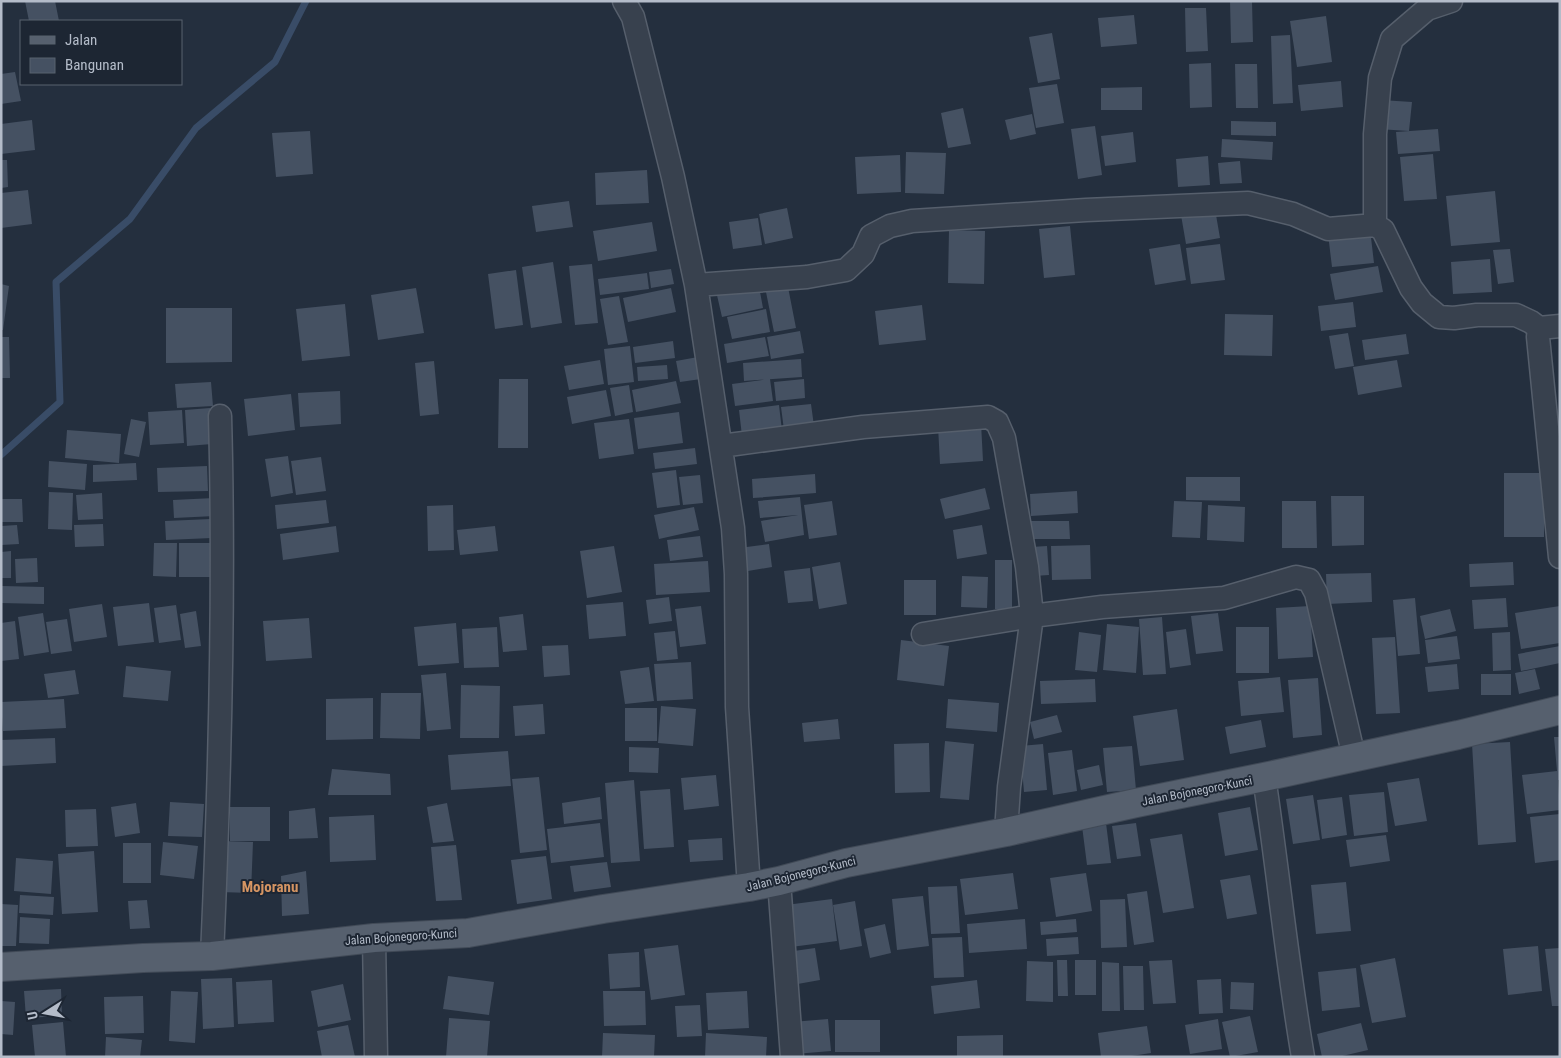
<svg xmlns="http://www.w3.org/2000/svg" width="1561" height="1058" font-family="'Roboto Condensed',sans-serif">
  <rect width="100%" height="100%" fill="#242f3e"/>
  <g fill="none" stroke-linecap="round" stroke-linejoin="round">
    <!-- stream -->
    <path stroke="#394c67" stroke-width="7" d="M1,455L60,402L56,282L130,219L196,128L275,62L306,1"/>
  </g>
  <!-- building -->
  <path fill="#455162" d="M25,1H55L59,21H29Z
    M1230,1H1252L1253,42L1231,43Z
    M1185,8H1206L1208,51L1186,52Z
    M1134,15L1137,44L1101,47L1098,18Z
    M1326,16L1332,62L1297,67L1290,21Z
    M1052,33L1060,79L1038,83L1029,37Z
    M1290,35L1293,103L1273,104L1271,36Z
    M1211,63L1212,107L1190,108L1189,64Z
    M1235,64H1257L1258,108H1236Z
    M15,72L21,101L1,104V74Z
    M1341,81L1343,107L1301,111L1298,85Z
    M1057,84L1064,123L1036,128L1029,88Z
    M1142,87V110H1101V88Z
    M1381,100L1412,102L1409,131L1378,129Z
    M963,108L971,144L948,148L941,113Z
    M1032,114L1036,134L1010,140L1005,120Z
    M32,120L35,150L1,154V124Z
    M1231,121L1276,122V136L1231,135Z
    M1095,126L1102,175L1078,179L1071,129Z
    M1438,129L1440,151L1398,154L1396,132Z
    M310,131L313,174L276,177L272,133Z
    M1133,132L1136,162L1105,166L1101,136Z
    M1222,139L1273,142L1272,160L1221,157Z
    M906,152L946,153L944,194L905,193Z
    M1433,154L1437,199L1404,201L1400,157Z
    M900,155L901,192L857,194L855,157Z
    M1208,156L1210,185L1178,187L1176,159Z
    M1,160H7L8,187L1,188Z
    M1240,161L1242,183L1220,184L1218,163Z
    M647,170L649,203L596,205L595,173Z
    M28,190L32,224L1,228V193Z
    M1495,191L1500,242L1451,246L1446,196Z
    M569,201L573,227L536,232L532,206Z
    M787,208L793,238L765,244L759,214Z
    M1215,209L1220,238L1186,244L1181,215Z
    M758,218L762,245L733,249L729,222Z
    M652,222L657,251L598,261L593,231Z
    M1070,226L1075,275L1044,278L1039,229Z
    M1370,229L1374,263L1332,267L1328,234Z
    M949,230L985,231L984,284L948,283Z
    M1180,244L1186,280L1155,285L1149,249Z
    M1220,244L1225,280L1191,284L1186,248Z
    M1510,249L1514,282L1498,284L1493,250Z
    M1490,259L1492,292L1453,294L1451,262Z
    M553,262L562,323L531,328L522,267Z
    M592,264L598,323L575,325L569,266Z
    M1378,266L1383,292L1335,300L1330,274Z
    M671,269L674,284L651,288L649,272Z
    M516,270L523,325L495,329L488,274Z
    M647,273L649,289L600,295L598,279Z
    M758,281L763,308L722,317L716,291Z
    M1,284L9,286L3,330H1Z
    M788,287L796,328L774,332L766,292Z
    M416,288L424,333L378,340L371,295Z
    M671,288L676,312L628,322L623,298Z
    M619,296L628,342L608,345L600,299Z
    M1353,302L1356,327L1321,331L1318,306Z
    M345,304L350,356L302,361L296,309Z
    M922,305L926,340L879,345L875,311Z
    M166,308H232V362L166,363Z
    M766,309L770,332L732,339L727,317Z
    M1225,314L1273,315L1272,356L1224,355Z
    M800,331L804,353L771,359L767,337Z
    M1348,333L1354,366L1335,369L1329,336Z
    M1406,334L1409,354L1365,360L1362,340Z
    M1,337H9L10,378H1Z
    M765,337L769,356L727,363L724,344Z
    M673,341L675,358L635,363L633,347Z
    M630,346L634,382L608,385L604,349Z
    M698,357L701,379L680,382L676,361Z
    M801,359L802,377L744,381L743,363Z
    M600,360L604,384L569,390L564,366Z
    M1397,360L1402,387L1358,395L1353,367Z
    M434,361L439,414L420,416L415,363Z
    M667,365L668,379L638,381L637,367Z
    M499,379H528V448H498Z
    M770,379L773,401L735,406L732,384Z
    M804,379L805,398L776,401L774,382Z
    M676,381L681,403L636,412L632,390Z
    M211,382L213,406L177,408L175,384Z
    M629,385L633,412L615,416L610,388Z
    M606,390L611,416L572,424L567,397Z
    M340,391L341,424L300,427L298,393Z
    M291,394L295,430L248,436L244,399Z
    M811,404L814,426L784,430L781,407Z
    M779,405L782,431L742,436L739,410Z
    M210,408L212,444L187,446L185,410Z
    M182,410L184,443L150,445L148,412Z
    M679,412L683,443L638,449L634,418Z
    M131,419L146,422L139,457L124,454Z
    M629,419L634,454L599,459L594,423Z
    M981,423L983,461L940,464L938,426Z
    M67,430L121,434L119,463L65,458Z
    M695,448L697,464L655,469L653,453Z
    M288,456L293,493L271,497L265,459Z
    M321,457L326,491L296,495L291,461Z
    M49,461L87,464L85,490L48,487Z
    M136,463L137,480L93,482V465Z
    M207,466L208,491L158,492L157,468Z
    M676,470L680,505L657,508L652,473Z
    M1504,473H1544V537H1504Z
    M815,474L816,493L753,498L752,479Z
    M700,475L703,503L683,505L679,477Z
    M1186,477H1240V501L1186,500Z
    M985,488L990,509L945,519L940,499Z
    M1077,491L1078,513L1031,516L1030,494Z
    M49,492L73,493L72,530L48,529Z
    M102,493L103,519L78,520L76,495Z
    M1331,496H1364V545L1332,546Z
    M800,497L804,535L765,542L761,521L798,515L760,518L758,501Z
    M214,498L215,516L174,518L173,500Z
    M1,499H22L23,522H1Z
    M326,500L329,523L277,529L275,505Z
    M832,501L837,535L809,539L804,505Z
    M1174,501L1202,502L1200,538L1172,537Z
    M1282,501H1316L1317,548H1282Z
    M453,505L454,550L428,551L427,506Z
    M1208,505L1245,507L1244,542L1207,540Z
    M694,507L699,530L659,539L654,515Z
    M211,519L212,538L166,540L165,521Z
    M1027,521H1069L1070,539H1027Z
    M103,524L104,546L75,547L74,525Z
    M17,525L19,544L1,545V526Z
    M982,525L987,554L957,559L953,530Z
    M336,526L339,552L283,560L280,534Z
    M495,526L498,551L460,555L457,530Z
    M700,536L703,557L670,561L667,540Z
    M154,543H177L176,577L153,576Z
    M179,543H216V577H179Z
    M769,544L772,567L742,572L739,548Z
    M1090,545L1091,579L1052,580L1051,546Z
    M614,546L622,592L587,598L580,551Z
    M1047,546L1049,575L1034,576L1031,547Z
    M11,551V578H1V552Z
    M37,558L38,582L16,583L15,559Z
    M995,560H1012V609H995Z
    M708,561L710,592L656,595L654,564Z
    M840,562L847,604L819,609L812,567Z
    M1513,562L1514,585L1470,587L1469,564Z
    M810,568L813,601L788,603L784,571Z
    M1371,573L1372,602L1327,604L1326,574Z
    M962,576L988,577L987,608L961,607Z
    M904,580H936V615H904Z
    M2,586L44,587V604L1,603Z
    M669,597L672,621L649,624L646,600Z
    M1415,598L1420,654L1398,656L1393,600Z
    M1506,598L1508,627L1474,629L1472,600Z
    M623,602L626,636L589,639L586,605Z
    M149,603L154,642L118,646L113,607Z
    M102,604L107,637L74,642L69,609Z
    M176,605L181,640L159,643L154,608Z
    M701,606L706,644L680,647L675,609Z
    M1310,606L1313,657L1278,659L1276,608Z
    M1560,606V643L1521,649L1515,613Z
    M1450,609L1456,631L1425,639L1420,616Z
    M196,611L201,646L185,648L180,614Z
    M43,613L49,652L24,656L18,617Z
    M1218,613L1223,651L1196,654L1191,616Z
    M523,614L527,650L503,652L499,617Z
    M1162,617L1166,674L1143,675L1139,619Z
    M309,618L312,658L266,661L263,621Z
    M67,619L72,651L51,654L46,622Z
    M15,621L19,659L1,661V623Z
    M456,623L459,663L418,666L414,627Z
    M1107,624L1139,627L1136,673L1103,670Z
    M497,627L499,667L464,668L462,629Z
    M1236,627H1269V673H1236Z
    M1186,629L1191,665L1170,668L1166,632Z
    M675,631L678,659L657,661L654,633Z
    M1079,632L1101,635L1097,672L1075,670Z
    M1510,632L1511,670L1493,671L1492,633Z
    M1457,636L1460,659L1428,663L1425,640Z
    M1395,637L1400,713L1376,714L1372,638Z
    M901,640L949,646L944,686L897,680Z
    M568,645L570,675L544,677L542,646Z
    M1560,646V663L1521,671L1518,654Z
    M691,662L693,699L657,701L654,664Z
    M1457,664L1459,689L1428,692L1425,667Z
    M126,666L171,671L168,701L123,697Z
    M649,667L654,701L625,704L620,671Z
    M1535,669L1540,689L1519,694L1515,673Z
    M75,670L79,694L48,698L44,674Z
    M446,673L451,729L427,731L421,675Z
    M1481,674H1511V695H1481Z
    M1280,677L1284,712L1241,716L1238,681Z
    M1318,678L1322,735L1293,738L1288,680Z
    M1095,679L1096,702L1041,704L1040,681Z
    M461,685L500,686L499,738H460Z
    M381,693H421L420,739L380,738Z
    M373,698V739L326,740V699Z
    M64,699L66,728L3,731L1,702Z
    M948,699L999,703L997,732L946,728Z
    M543,704L545,734L515,736L513,706Z
    M661,706L696,709L693,746L658,743Z
    M625,708H657V741H625Z
    M1177,709L1184,760L1140,766L1133,716Z
    M1057,715L1062,732L1034,739L1030,722Z
    M838,719L840,739L804,742L802,723Z
    M1261,720L1266,747L1230,754L1225,727Z
    M1554,737H1560V780H1558L1560,810L1527,814L1522,775L1557,771Z
    M55,738L56,763L1,766V740Z
    M945,741L974,744L969,800L940,798Z
    M1510,742L1516,842L1478,845L1472,744Z
    M929,743L930,792L895,793L894,744Z
    M1043,744L1047,790L1024,792L1020,746Z
    M1132,746L1136,790L1107,792L1103,748Z
    M629,747L659,748L658,773L629,772Z
    M1072,750L1077,791L1053,795L1048,753Z
    M508,751L511,786L451,790L448,755Z
    M1099,765L1103,785L1081,790L1077,770Z
    M332,769L390,774L391,795H328Z
    M716,775L719,806L684,810L681,778Z
    M539,777L547,850L520,853L512,779Z
    M1419,778L1427,821L1395,826L1387,783Z
    M634,780L640,861L611,863L605,783Z
    M670,789L674,847L644,849L640,791Z
    M1384,792L1388,832L1354,836L1349,795Z
    M1313,795L1320,840L1293,844L1286,799Z
    M600,797L602,819L564,824L562,803Z
    M1342,797L1347,835L1322,839L1317,800Z
    M170,802L204,804L202,837L168,836Z
    M136,803L140,833L115,837L111,807Z
    M447,803L454,841L433,843L427,807Z
    M230,807H270V841H230Z
    M1250,807L1258,850L1225,856L1218,813Z
    M315,808L318,838L289,839V811Z
    M96,809L98,846L66,847L65,810Z
    M1560,814V860L1535,863L1530,817Z
    M374,815L376,860L330,862L329,817Z
    M600,823L604,857L551,863L547,829Z
    M1106,823L1111,863L1087,865L1082,826Z
    M1136,823L1141,856L1117,859L1112,826Z
    M1182,834L1194,908L1163,913L1150,839Z
    M1386,835L1390,861L1350,867L1346,840Z
    M722,838L723,860L690,862L688,840Z
    M221,841L253,842L251,893L220,892Z
    M163,842L198,846L194,879L160,875Z
    M123,843H151V883H123Z
    M456,845L462,900L436,901L431,847Z
    M94,851L98,912L62,914L58,854Z
    M546,856L552,899L517,904L511,860Z
    M16,858L53,861L51,894L14,891Z
    M607,862L611,887L574,892L570,866Z
    M306,871L309,914L282,916L281,876Z
    M1013,873L1018,909L965,915L960,879Z
    M1086,873L1092,911L1056,917L1050,878Z
    M1250,875L1257,914L1227,919L1220,880Z
    M1346,882L1351,931L1316,934L1311,885Z
    M957,886L960,933L931,934L928,887Z
    M1147,891L1154,942L1134,945L1127,894Z
    M20,895L54,897L53,915L19,913Z
    M923,896L929,946L897,950L892,899Z
    M832,899L837,941L791,947L786,905Z
    M1125,899L1127,947L1101,948L1100,900Z
    M147,900L150,928L130,929L128,901Z
    M855,901L862,946L840,950L833,905Z
    M1,904L18,905L16,946H1Z
    M20,917L50,919L49,944L19,943Z
    M1025,919L1027,949L969,953L967,924Z
    M1076,919L1077,932L1041,935L1040,922Z
    M885,924L891,953L870,958L864,929Z
    M962,937L964,977L934,978L932,938Z
    M1078,937L1079,954L1047,956L1046,939Z
    M678,945L685,995L651,1000L644,949Z
    M1538,946L1542,991L1508,995L1503,949Z
    M815,948L820,980L792,985L787,952Z
    M1560,948V1006H1552L1545,949Z
    M639,952L640,987L610,989L608,954Z
    M1395,958L1406,1017L1372,1023L1360,965Z
    M1057,960H1067L1068,996H1058Z
    M1075,960H1096V995H1075Z
    M1172,960L1176,1003L1153,1004L1149,961Z
    M1027,961L1053,962V1002L1026,1001Z
    M1102,962L1119,963L1120,1011H1102Z
    M1123,966H1143L1144,1010H1124Z
    M1356,968L1360,1007L1322,1011L1318,972Z
    M448,976L494,982L489,1015L443,1009Z
    M232,978L234,1027L203,1029L201,979Z
    M1221,979L1223,1013L1199,1014L1197,980Z
    M272,980L274,1022L238,1024L236,982Z
    M977,980L980,1008L934,1014L931,986Z
    M1231,982L1254,983L1253,1010L1230,1009Z
    M343,984L351,1020L318,1027L311,991Z
    M61,989L62,1016L26,1018L24,991Z
    M171,991L198,992L195,1043L169,1041Z
    M603,991H645L646,1025L604,1026Z
    M747,991L749,1028L708,1030L706,993Z
    M143,996L144,1033L105,1034L104,997Z
    M1,1001L15,1002L13,1035L1,1034Z
    M700,1005L702,1036L677,1037L675,1006Z
    M1250,1016L1258,1052L1230,1057L1222,1022Z
    M449,1018L490,1021L487,1057H446Z
    M828,1019L831,1051L795,1054L792,1022Z
    M1218,1019L1222,1049L1190,1054L1185,1025Z
    M835,1020H880V1052H835Z
    M63,1022L66,1057H35L32,1025Z
    M1361,1023L1368,1050L1338,1057H1322L1317,1034Z
    M348,1025L355,1057H322L317,1031Z
    M1147,1026L1151,1053L1125,1057H1101L1098,1033Z
    M603,1033L655,1035L654,1057H602Z
    M706,1033L767,1037L766,1057H705Z
    M1003,1035V1057H957V1036Z
    M106,1037L142,1040L140,1057H105Z"/>
  <g fill="none" stroke-linecap="round" stroke-linejoin="round">
    <!-- minor casing -->
    <g stroke="#565f6c" stroke-width="25">
      <path id="minor" d="M624,1L633,17L673,177L696,285L733,528L736,574L737,707L749,887
        M1375,225V134L1380,78L1392,39L1427,9L1451,1
        M696,285L807,277L846,270L863,254L871,236L890,226L912,221L1086,210L1248,203L1293,214L1328,229L1375,225L1383,230L1411,288L1422,303L1439,317L1454,318L1477,315H1516L1531,322L1539,328
        M1560,326L1539,328L1538,337L1560,557
        M721,446L863,427L988,417L997,422L1004,438L1027,567L1032,616L1102,607L1224,598L1296,577L1309,580L1316,593L1354,757
        M923,634L1032,616L1009,787L1006,832
        M1264,777C1278,870 1287,964 1303,1057
        M779,881L792,1057
        M374,938L376,1057
        M212,956C220,776 225,596 220,416"/>
    </g>
    <!-- major casing -->
    <g stroke="#414a57" stroke-width="30">
      <path id="major" d="M1,967L143,958L212,956L374,938L468,933L603,909L749,887L779,881L846,863L1006,832L1136,803L1264,777L1458,735L1560,710"/>
    </g>
    <!-- minor -->
    <use href="#minor" stroke="#38414e" stroke-width="22"/>
    <!-- major -->
    <use href="#major" stroke="#56606e" stroke-width="28"/>
  </g>
  <g text-anchor="middle" dominant-baseline="central" stroke-width="4" stroke-linejoin="round" paint-order="stroke">
    <!-- street labels -->
    <g font-size="12" fill="#b4bcc9" stroke="#1d2633">
      <text transform="translate(1197 791) rotate(-11)">Jalan Bojonegoro-Kunci</text>
      <text transform="translate(801 874) rotate(-14)">Jalan Bojonegoro-Kunci</text>
      <text transform="translate(401 937) rotate(-4)">Jalan Bojonegoro-Kunci</text>
    </g>
    <!-- quarter labels -->
    <g font-size="15" font-weight="bold" fill="#d59563" stroke="#1d2633">
      <text x="270" y="887">Mojoranu</text>
    </g>
  </g>
  <!-- border -->
  <rect width="1561" height="1058" fill="none" stroke="#b4bcc9" stroke-width="5"/>
  <!-- legend -->
  <rect x="20" y="20" width="162" height="65" fill="#1d2633" stroke="#59626f"/>
  <rect x="30" y="36" width="25" height="8" fill="#56606e" stroke="#59626f"/>
  <text x="65" y="45" font-size="15" fill="#b4bcc9">Jalan</text>
  <rect x="30" y="58" width="25" height="15" fill="#455162" stroke="#59626f"/>
  <text x="65" y="70" font-size="15" fill="#b4bcc9">Bangunan</text>
  <!-- north arrow -->
  <g transform="translate(45 1013) rotate(259)" stroke="#1d2633" stroke-width="4" paint-order="stroke">
  <path d="M0-4L9 19L0 12L-9 19Z" fill="#b4bcc9"/>
  <text y="-8" font-size="14" font-weight="bold" text-anchor="middle" fill="#b4bcc9">U</text>
  </g>
</svg>
